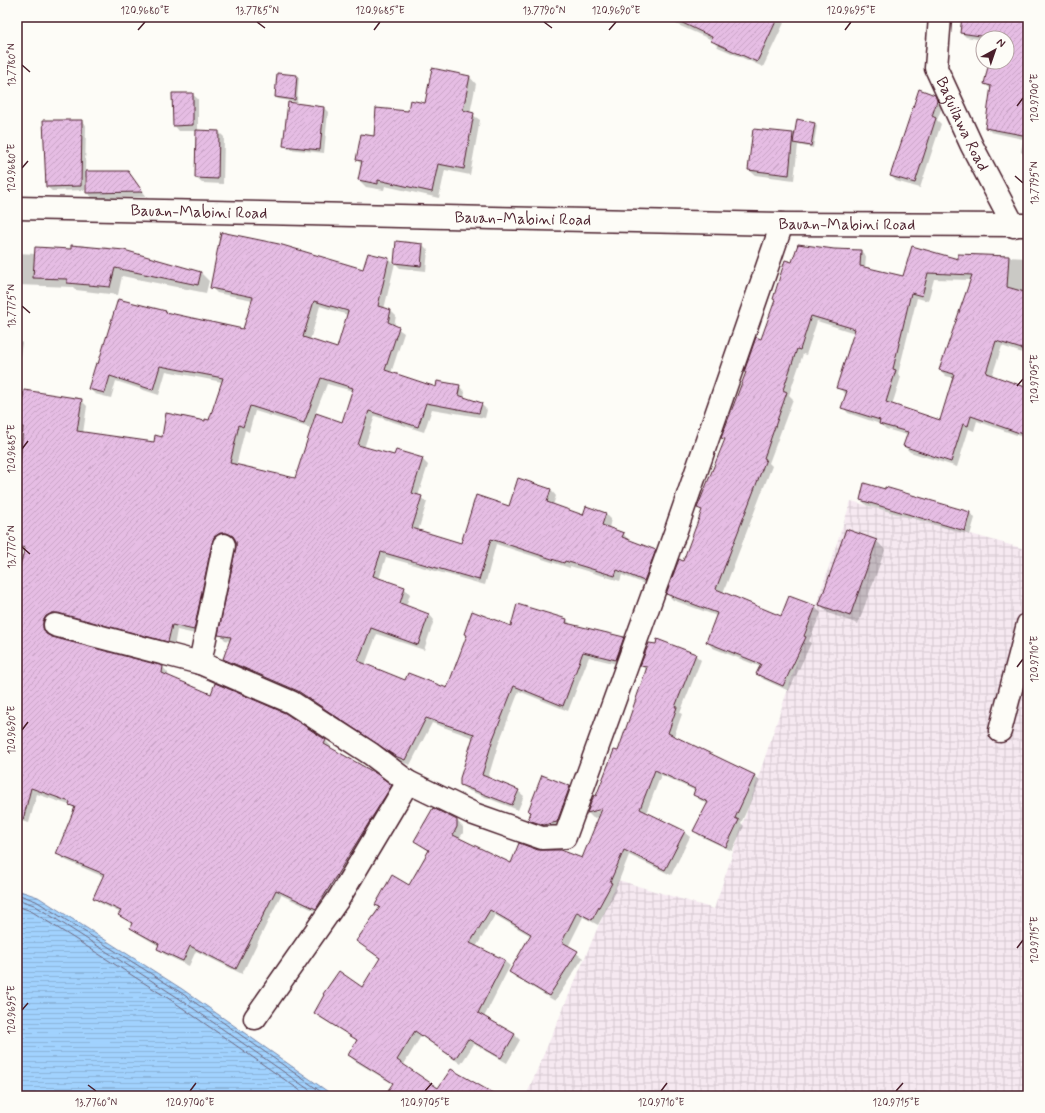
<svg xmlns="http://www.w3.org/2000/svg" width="1045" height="1113" font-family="Mynerve,sans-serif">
  <defs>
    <pattern id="industrial-grid" width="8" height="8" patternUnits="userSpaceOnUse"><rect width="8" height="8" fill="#f6e9f1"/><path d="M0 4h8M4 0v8" fill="none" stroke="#d4c7cf"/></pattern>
    <pattern id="water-rules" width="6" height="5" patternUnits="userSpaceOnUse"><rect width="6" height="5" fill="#a1d2fe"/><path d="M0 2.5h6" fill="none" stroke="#8cb4da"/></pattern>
    <pattern id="building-hatch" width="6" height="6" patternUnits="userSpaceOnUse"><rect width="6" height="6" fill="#e6bde4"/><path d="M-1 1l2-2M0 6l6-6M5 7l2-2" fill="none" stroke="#c7a2c4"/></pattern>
  </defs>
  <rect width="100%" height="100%" fill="#fdfcf7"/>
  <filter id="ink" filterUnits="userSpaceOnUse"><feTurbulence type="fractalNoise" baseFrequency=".025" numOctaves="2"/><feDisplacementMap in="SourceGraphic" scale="8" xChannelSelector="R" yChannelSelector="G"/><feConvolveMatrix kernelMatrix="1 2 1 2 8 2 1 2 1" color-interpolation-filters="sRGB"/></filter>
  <g filter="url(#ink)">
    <!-- industrial -->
    <path fill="url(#industrial-grid)" d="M851,501L1028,550V1096H526L618,880L714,909Z"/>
    <!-- water -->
    <path fill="url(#water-rules)" stroke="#7e8aaa" d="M17,890L38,897L182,989L334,1096H17Z"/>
    <!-- shadow -->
    <path fill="#0003" fill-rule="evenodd" d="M660,17H777L784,23L763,67L718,47L712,40Z
      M963,17H1028V157L1021,152L1023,139L991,132L986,127L991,89L985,84L990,62H1007V38H983V40L966,37L961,32Z
      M433,69L470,77L476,84L470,113L480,120L470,175L445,170L439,198L385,186L384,190L366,187L359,180L362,165L357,160L375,137L409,113L425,104Z
      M297,76L299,78L297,102L278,99L276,97Z
      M192,94L198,99V131L219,132L224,137L223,184L202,183L196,178L197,131H179L174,125Z
      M934,96L942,107L937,120L941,124L920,188L896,181L891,176Z
      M324,108L328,112L324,153L288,149L284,145Z
      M81,121L86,125L85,172H128L147,197L93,198L87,193V177H85V190L52,191L47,187Z
      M814,124L817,126L813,148L798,145L794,180L755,175L749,170L793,134L795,137Z
      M396,242L423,245L428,250L426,271L400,268L395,263L384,309L391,311L396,316L394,326L404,333L391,373L437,389L459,386L465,392L464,398L481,404L487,410L485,418L432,409L424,432L375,416L364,448L395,456L422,459L428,465L418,496L427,502L418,531L461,544L509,508L551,490L556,496L553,505L583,517L606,514L611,519L609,528L623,533L629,541L655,551L661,557L650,586L622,575L620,581L570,566V568L496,544L485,585L386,557L379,579L404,588L410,594L406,606L429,614L434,620L424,650L377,634L365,665L406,682L448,690L468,636L465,633L567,620L572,626L624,638L629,643L621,665L589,657L568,711L519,691L498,745L488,778L518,791L524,796L518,810L467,790L461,785L474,738L432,723L410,765L402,762L304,697L230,665L224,659L230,641L225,640L220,634L237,547L236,540L233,538L226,539L200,635L177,630L174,647L48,627L49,637L163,667L168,673V676L212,695L285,714L326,741L331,746L330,749L391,786L397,792L322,914L281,895L242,974L196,951L189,966L164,954L158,948L159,946L137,933L131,928L133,925L119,915L121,913L100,903L95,898L104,877L63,859L57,853L75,810L72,806L37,794L29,823L17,820V589L25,552L17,551V465H21L24,430L20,426L81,400L87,406L83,433L155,443L162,438L210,421L222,382L166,371L159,395L116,381L111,398L95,394L89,388L99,366L165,312L167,314L243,330L253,300L217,293L211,287L364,271L368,254L389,259L395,265ZM320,306L348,315L338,349L310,340ZM327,384L353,391L343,423L315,414ZM255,411L310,428L314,417L316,418L296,479L236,466L245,430L249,432Z
      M833,250L861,251L866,256L865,268L904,277L959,261V255L1028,258V355L1002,346L992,376L1028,389V439L977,421L974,431L969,429L957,467L910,452L904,446L907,435L886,429L880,424L848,413L843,407L847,395L837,387L855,333L817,321L806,355L803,354L789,395L793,399L769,463L772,466L723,593L782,618L815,607L821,613L809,641L811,643L789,691L763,679L757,674L761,667L713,648L707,642L717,616L673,600L667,594L683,562L703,512L698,507L725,441L722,438L792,263ZM934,279L971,280L940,370L946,376L954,378L940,422L892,405L901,377L898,374L917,298L928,301Z
      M124,251L201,273L209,281L206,293L122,276L118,295L76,290L73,287L17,285V253L36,254Z
      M17,337L22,343L18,369H17Z
      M861,499L970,513L975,518L970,535L866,505Z
      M847,530L877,541L885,550L858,624L828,613L820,604Z
      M695,655L701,660L680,713L682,714L674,736L754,776L760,781L741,823L744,826L732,851L700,836L695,831L708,804L700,800L694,794L696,791L661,775L646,813L684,832L690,837L671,875L629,855L616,888L617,890L598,925L583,917L568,947L583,958L555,1001L515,977L510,971L531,936L495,915L476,947L504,961L510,966L484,1017L514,1034L520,1040L507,1063L474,1044L461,1064L421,1036L403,1066L438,1089L495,1096H385L393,1084L355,1061L349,1055L358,1041L321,1018L315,1013L362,988L380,959L358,941L380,908L377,904L409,886L429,851L415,841L457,821L463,827V833L459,839L512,864L538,851L582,859L600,817L593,818L588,813L594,796L597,797L618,753L647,671L641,665ZM606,807L607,809L595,812V810Z
      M570,787L575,791L562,826L549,830L534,824L529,819L531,813L529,811Z"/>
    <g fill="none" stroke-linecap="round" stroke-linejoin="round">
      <!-- shore -->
      <path stroke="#6d677f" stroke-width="1" d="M17,894L36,901L180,992L327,1096
        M17,899L34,905L177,997L318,1096
        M17,906L31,911L174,1002L308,1096"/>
    </g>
    <!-- building -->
    <path fill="url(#building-hatch)" stroke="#4a1f2b" fill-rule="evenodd" d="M670,17H778L757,62L711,41L712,37Z
      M962,17H1028V136L985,128L991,86L984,84L989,62H1007V38H994L960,33Z
      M432,68L470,76L463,110L474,113L464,169L438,164L432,192L378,180V184L358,180L362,161L356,160L361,134L374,136L376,108L408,111L410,100L425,103Z
      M277,73L297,75L295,100L275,97Z
      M919,89L935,95L937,101L932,116L936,118L915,183L890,176Z
      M172,93H193V125L173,126Z
      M288,102L324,107L320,150L283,146Z
      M797,119L815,123L811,146L793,143Z
      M43,120H82L81,186L46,187Z
      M753,129L793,133L789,175L748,170Z
      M196,130L219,131L218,179L195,178Z
      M86,171H128L143,192L86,193Z
      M221,232L279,244L363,269L368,253L389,258L378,306L391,310L388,322L399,327L385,370L436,387L437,381L460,385L458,395L482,403L479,413L426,403L418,427L369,411L358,445L394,455L396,450L423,458L412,493L422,496L412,528L461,543L476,495L509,506L518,478L551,489L547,502L583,515L586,506L606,513L602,525L624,533L622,537L656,550L644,581L617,570L615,576L565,561L564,563L491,539L479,580L381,552L373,576L405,587L400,603L429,614L418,645L371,628L358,661L405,680L408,673L447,688L467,635L464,634L472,611L511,626L517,604L567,619L566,623L624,637L616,660L583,652L563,706L514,686L493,739L482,775L519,790L512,805L460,785V778L474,734L426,718L405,760L395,756L298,691L223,659L231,637L218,635L236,547V541L233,536L227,533H220L214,537L212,543L194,630L172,625L168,642L58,613H52L46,616L43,621V628L46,634L52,637L163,666L162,673L211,694L215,683L285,713L326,740L324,744L377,774L392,785L316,909L276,890L236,969L190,946L183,961L157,949L159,944L130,928L132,923L118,915L121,911L93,898L104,874L56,854L75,807L69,805L70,802L31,788L23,820L17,819V576L25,548L17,546V464H20L23,427H19L24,390L82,399L77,431L154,442L155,435L162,437L166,413L205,421V419L209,420L223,378L160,366L153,390L110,376L105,393L88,389L96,363L98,364L118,299L166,311L165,312L243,329L253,297L210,288ZM314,301L348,311L337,348L303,337ZM321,378L353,388L342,422L316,413L295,478L230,463L239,425L243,427L250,406L304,423Z
      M396,241L423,244L421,266L394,263Z
      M798,244L834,249L861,250L860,266L903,276L912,246L958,259V254L1009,256L1007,287L1028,293V351L996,341L986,373L1028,388V436L971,416L968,426L963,424L951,462L903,446L908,432L879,424L880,420L841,408L847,391L836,388L855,329L811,316L800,350L797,349L783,390L787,392L764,458L766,459L716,589L781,616L789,596L816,606L804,636L806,637L783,686L756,674L761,664L706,642L717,613L666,594L679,559L683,561L702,510L697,508L725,439L721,438L746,372H744L756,337L761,339L775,300L773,299L785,260L792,262ZM928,273L972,275L939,370L954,374L940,420L886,402L896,370L893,369L911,293L922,296Z
      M71,245L124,250L201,272L198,285L115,268L110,287L67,283V279L33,278L35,247L71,249Z
      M864,483L885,489V487L970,512L965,531L860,500Z
      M846,529L877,540L850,616L819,605Z
      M657,639L696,654L675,707H677L668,733L755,775L735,818L739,820L726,847L693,831L708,802L693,795L695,789L655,770L640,809L685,831L665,870L624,850L610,882L612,883L592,920L577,912L562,942L578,951L549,996L509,972L531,934L490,910L470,943L505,960L478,1013L515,1034L501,1058L468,1039L455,1059L415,1031L397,1060L438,1088L451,1069L498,1096H384L393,1083L348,1055L357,1040L314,1013L324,995L323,994L339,971L362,987L380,958L356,941L380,907L375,905L392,875L409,885L429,850L414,841L433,808L457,820V827L453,835L511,863L519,843L538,850H561L582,858L602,809L587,813L594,795L596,796L614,750L618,751L647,667L640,666L649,643L656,644Z
      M542,775L570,786L557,822L544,825L528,820L531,812L528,811Z"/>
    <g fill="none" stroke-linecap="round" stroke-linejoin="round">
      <!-- minor casing -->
      <g stroke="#4a1f2b" stroke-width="25">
        <g id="minor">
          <path id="s1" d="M940,17L936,68L972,146L1014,226"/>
          <path d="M55,625L200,663L291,702L371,754L408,782L474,814L542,838L565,837L675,533L782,224"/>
          <path d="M200,663L224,545"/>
          <path d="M1000,731L1028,624"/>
          <path d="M255,1018L339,898L408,782"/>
        </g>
      </g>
      <!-- major casing -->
      <g stroke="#4a1f2b" stroke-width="25">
        <g id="major">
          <path id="s2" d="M17,208L782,224L1028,225"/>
        </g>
      </g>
      <!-- minor -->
      <use href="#minor" stroke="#fdfcf7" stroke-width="22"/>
      <!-- major -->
      <use href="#major" stroke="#fdfcf7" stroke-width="22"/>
    </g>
  </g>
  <!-- ticks -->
  <path fill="none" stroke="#4a1f2b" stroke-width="1.5" d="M257,22L265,28M544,22L552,28M138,30L145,22M374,30L380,22M609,30L616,22M845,30L851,22M22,65L30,72M1017,106L1023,98M22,168L28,161M1015,176L1023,183M22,306L30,313M1017,386L1023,379M22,449L28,441M22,547L30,554M1017,667L1023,659M22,730L28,722M1017,948L1023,940M22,1010L28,1003M88,1085L96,1091M190,1091L196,1083M425,1091L432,1083M661,1091L667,1083M896,1091L903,1083"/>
  <g text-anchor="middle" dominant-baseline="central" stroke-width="4" stroke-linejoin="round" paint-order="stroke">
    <!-- street labels -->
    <g font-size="16" fill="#4a1f2b" stroke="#fdfcf7">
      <text stroke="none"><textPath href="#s1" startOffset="113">Baguilawa Road</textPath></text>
      <text stroke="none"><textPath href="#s2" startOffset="182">Bauan-Mabini Road</textPath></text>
      <text stroke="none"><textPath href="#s2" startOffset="506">Bauan-Mabini Road</textPath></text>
      <text stroke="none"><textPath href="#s2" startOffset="830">Bauan-Mabini Road</textPath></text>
    </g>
  </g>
  <!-- margin -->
  <rect width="1045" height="1113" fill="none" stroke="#fdfcf7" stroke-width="44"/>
  <!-- north arrow -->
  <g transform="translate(995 50) rotate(40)"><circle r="19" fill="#fdfcf7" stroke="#b5a4a5"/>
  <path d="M0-3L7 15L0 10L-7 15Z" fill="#4a1f2b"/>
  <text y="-6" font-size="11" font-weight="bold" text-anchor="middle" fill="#4a1f2b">N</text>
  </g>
  <rect x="22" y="22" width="1001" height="1069" fill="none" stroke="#4a1f2b" stroke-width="1.5"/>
  <g font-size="10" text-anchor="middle" fill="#4a1f2b">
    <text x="145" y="14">120.9680°E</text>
    <text x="257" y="14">13.7785°N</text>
    <text x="380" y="14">120.9685°E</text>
    <text x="544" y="14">13.7790°N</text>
    <text x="616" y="14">120.9690°E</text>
    <text x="851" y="14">120.9695°E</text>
    <text transform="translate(11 65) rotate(-90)" y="4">13.7780°N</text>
    <text transform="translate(1034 98) rotate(-90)" y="4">120.9700°E</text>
    <text transform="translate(11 168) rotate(-90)" y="4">120.9680°E</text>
    <text transform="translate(1034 183) rotate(-90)" y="4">13.7795°N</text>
    <text transform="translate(11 306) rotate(-90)" y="4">13.7775°N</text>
    <text transform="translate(1034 379) rotate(-90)" y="4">120.9705°E</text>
    <text transform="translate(11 449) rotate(-90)" y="4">120.9685°E</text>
    <text transform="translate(11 547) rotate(-90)" y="4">13.7770°N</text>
    <text transform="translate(1034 659) rotate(-90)" y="4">120.9710°E</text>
    <text transform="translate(11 730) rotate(-90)" y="4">120.9690°E</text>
    <text transform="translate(1034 940) rotate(-90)" y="4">120.9715°E</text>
    <text transform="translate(11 1010) rotate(-90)" y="4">120.9695°E</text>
    <text x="96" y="1106">13.7760°N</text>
    <text x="190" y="1106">120.9700°E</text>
    <text x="425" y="1106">120.9705°E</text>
    <text x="661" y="1106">120.9710°E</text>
    <text x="896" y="1106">120.9715°E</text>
  </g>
</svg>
